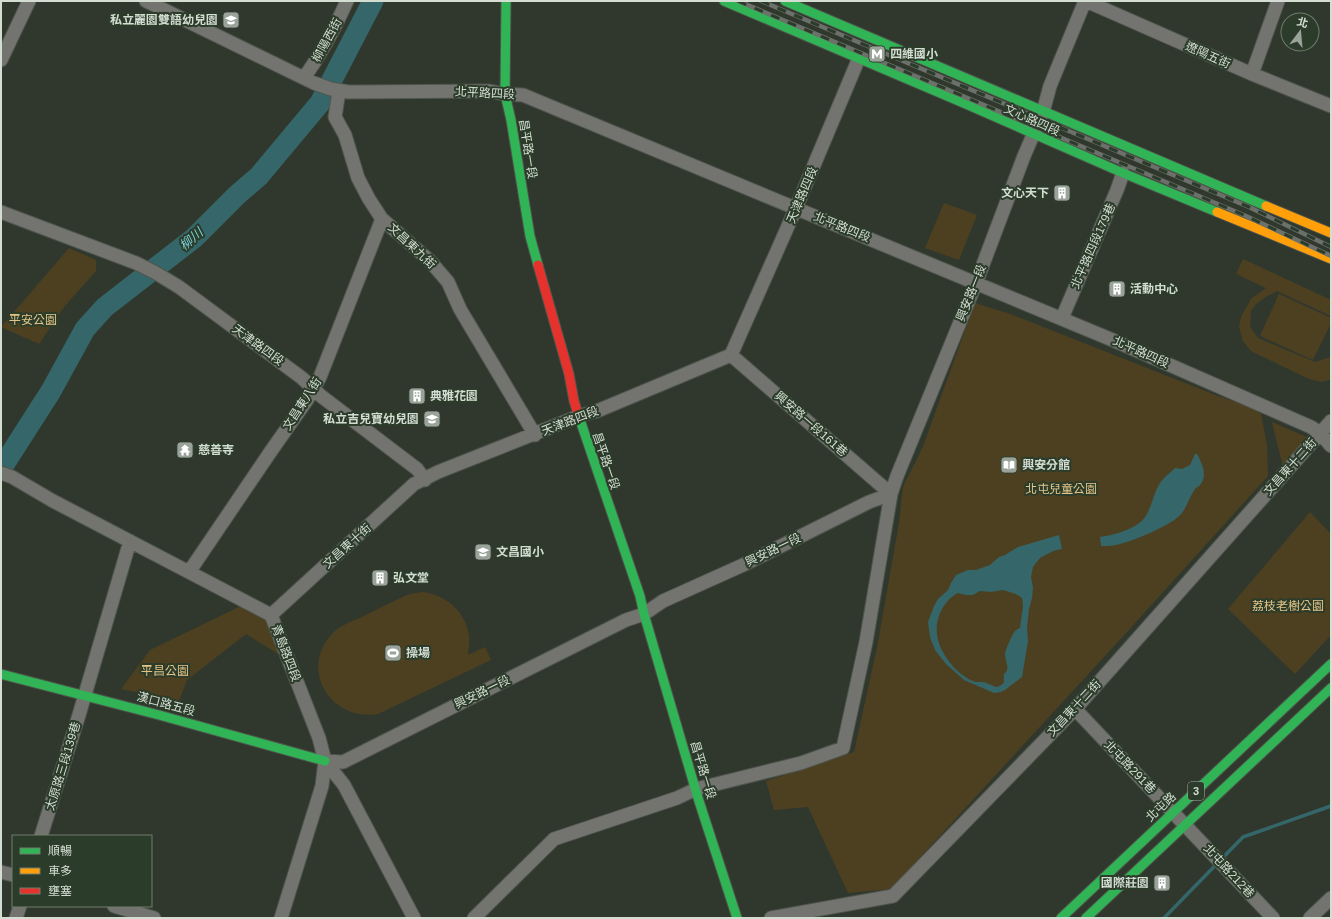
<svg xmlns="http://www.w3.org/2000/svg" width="1332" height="919" font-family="Arial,'Noto Sans TC',sans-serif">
  <rect width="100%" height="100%" fill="#30382e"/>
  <!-- green -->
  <path fill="#4d4020" d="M346,44L350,70L336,66Z
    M944,203L977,215L959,260L925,248Z
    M69,248L96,260V271L64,307L39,344L1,327Z
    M1243,259L1331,300V316L1277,291L1264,298L1256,304L1251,311L1250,327L1258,338L1315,362L1331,357V379L1322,382L1309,379L1251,351L1243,341L1239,327L1241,317L1251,299L1266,288L1236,274Z
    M1279,294L1331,318V323L1313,360L1260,336Z
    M975,303L1010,314L1218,396L1253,408L1261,414L1267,445L1268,476L1126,633L891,889L848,893L808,807L774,810L766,781L854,752L877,648L899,523L903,487L922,449Z
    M1272,422L1309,438L1283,467Z
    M1310,512L1331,534V635L1295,674L1228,609Z
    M424,592C447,596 466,612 469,636C470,642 468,649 468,655L485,647L491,660L378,714C332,722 299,671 331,635C339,626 350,622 360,618C376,610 391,602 407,595L415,593Z
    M243,605L265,617L283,657L246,634L187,680L179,701L121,689L150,650Z"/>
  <!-- water -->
  <path fill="#356669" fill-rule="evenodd" d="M1195,454H1197C1202,463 1208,476 1200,485C1199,487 1196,487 1195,489C1190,496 1187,506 1182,513C1173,525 1131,542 1116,545C1111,546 1106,546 1101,546L1100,537C1114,535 1137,529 1145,517C1152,507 1153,494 1160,483C1163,478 1170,473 1175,468L1182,469L1190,465Z
    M1059,535L1062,549L1053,551L1040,558L1033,567L1031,577L1033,588L1032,598L1029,609L1027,628L1028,641L1022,677L1005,690L1001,692L994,693L964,680L946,664L935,650L930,637L928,622L934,606L938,599L948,590L951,583L956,575L968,570H976L990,565L999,557L1005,555L1018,547ZM1003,590L1016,594L1022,598L1023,606L1020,628C1018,629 1016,630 1015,631C1013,633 1005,651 1005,654C1005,662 1011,668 1004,674C1003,682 1007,683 997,687C992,686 988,683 983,682C982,682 977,682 976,682C971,681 965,677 960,673C950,665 938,648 937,634C935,618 944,600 958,593L966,595H973L980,591L991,592Z"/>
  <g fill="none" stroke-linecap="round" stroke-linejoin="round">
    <!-- stream -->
    <path stroke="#356669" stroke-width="3.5" d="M1164,918L1243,837L1331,806"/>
    <!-- river -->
    <path stroke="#356669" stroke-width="21" d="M1,469L51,391L85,329L105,307L194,238L237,195L259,176L320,103L373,1"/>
    <!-- street casing -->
    <g stroke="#4e554c" stroke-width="15">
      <path id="street" d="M146,1L314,83L331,89L349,92L488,91L505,94L523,95L1115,341L1311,427L1320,433L1331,446
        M1086,1L1252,74L1331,106
        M1,60L29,1
        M1252,74L1278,1
        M304,78C321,54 335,28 347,1
        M339,91L335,117L345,135L358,178L369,199L382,219L430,261L448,282L460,309L535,435
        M1,212L136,263L156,273L179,287L302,378L321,396L417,469L425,480
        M1062,318L1117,190L1123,173
        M1,473L12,477L53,501L271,615L319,738L325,761L344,785L414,918
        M189,572L271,451L307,400L320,377L382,219
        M271,615L414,484L438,472L579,416L597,411L731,355L796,208L859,58
        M1075,709L1273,918
        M325,761L343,762L626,620L644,614L663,601L743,565L869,502L891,494L897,476L976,283L1024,156L1043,112L1050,86L1085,1
        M41,836L79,715L130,541
        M1,872L13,875
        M114,906L154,918
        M16,918L20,906
        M281,918L322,786L325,761
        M474,918L554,839L677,798L696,789L801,763L843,748L866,642L891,494L731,355
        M771,918L893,896L1075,709L1331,421
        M1310,918L1331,898"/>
    </g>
    <!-- fast casing -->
    <g stroke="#4e554c" stroke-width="11">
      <path id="fast" d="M506,1L505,94L511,120L530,236L538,265
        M724,1L966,104L1123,173L1217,212
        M785,1L1266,206
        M578,414L640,596L644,614L698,798L737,918
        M1,674L159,715L325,761
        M1061,918L1331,664
        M1086,918L1331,688"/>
    </g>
    <!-- slow casing -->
    <g stroke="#4e554c" stroke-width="11">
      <path id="slow" d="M1266,206L1331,233
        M1217,212L1331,259"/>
    </g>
    <!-- jam casing -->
    <g stroke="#4e554c" stroke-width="11">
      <path id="jam" d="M538,265L569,374L574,401L578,414"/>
    </g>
    <!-- street -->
    <use href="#street" stroke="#737470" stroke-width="13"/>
    <!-- fast -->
    <use href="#fast" stroke="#30b455" stroke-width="9"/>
    <!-- slow -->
    <use href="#slow" stroke="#ff9f0a" stroke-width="9"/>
    <!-- jam -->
    <use href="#jam" stroke="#e5322d" stroke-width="9"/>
    <!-- rail casing -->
    <g stroke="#6c706a" stroke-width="4.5">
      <path id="rail" d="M738,1L1246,216L1331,256
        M761,1L1249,207L1331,247"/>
    </g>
    <!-- rail -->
    <use href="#rail" stroke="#2c3c2a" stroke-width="3" stroke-dasharray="9" stroke-linecap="butt"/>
  </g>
  <!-- icons -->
  <defs>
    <g id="school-square" transform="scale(0.9)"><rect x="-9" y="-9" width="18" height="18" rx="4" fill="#9aa399" stroke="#2c3c2a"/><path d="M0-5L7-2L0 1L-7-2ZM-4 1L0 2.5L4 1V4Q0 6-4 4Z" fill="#fff"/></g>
    <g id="metro-square" transform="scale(0.9)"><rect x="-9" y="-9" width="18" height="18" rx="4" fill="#9aa399" stroke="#2c3c2a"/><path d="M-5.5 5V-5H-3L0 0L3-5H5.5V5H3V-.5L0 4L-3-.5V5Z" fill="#fff"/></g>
    <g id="building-square" transform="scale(0.9)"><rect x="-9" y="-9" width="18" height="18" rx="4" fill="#9aa399" stroke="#2c3c2a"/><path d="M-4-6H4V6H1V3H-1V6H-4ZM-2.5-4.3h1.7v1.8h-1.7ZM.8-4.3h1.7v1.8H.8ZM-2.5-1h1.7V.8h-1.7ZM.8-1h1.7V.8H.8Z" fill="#fff"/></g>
    <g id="temple-square" transform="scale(0.9)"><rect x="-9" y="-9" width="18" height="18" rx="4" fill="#9aa399" stroke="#2c3c2a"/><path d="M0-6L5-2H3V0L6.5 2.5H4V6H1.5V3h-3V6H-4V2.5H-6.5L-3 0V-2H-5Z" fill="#fff"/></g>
    <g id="library-square" transform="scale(0.9)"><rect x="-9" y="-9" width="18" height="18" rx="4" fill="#9aa399" stroke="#2c3c2a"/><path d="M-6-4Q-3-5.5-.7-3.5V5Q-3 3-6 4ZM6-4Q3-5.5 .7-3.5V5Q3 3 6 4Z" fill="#fff"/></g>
    <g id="stadium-square" transform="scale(0.9)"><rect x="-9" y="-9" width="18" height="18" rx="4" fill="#9aa399" stroke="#2c3c2a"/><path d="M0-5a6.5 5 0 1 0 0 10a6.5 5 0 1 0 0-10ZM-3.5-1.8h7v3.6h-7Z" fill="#fff"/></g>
  </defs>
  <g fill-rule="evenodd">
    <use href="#school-square" x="231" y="20"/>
    <use href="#metro-square" x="877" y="54"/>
    <use href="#building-square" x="1062" y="193"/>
    <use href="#building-square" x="1117" y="289"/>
    <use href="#building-square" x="417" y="396"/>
    <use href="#school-square" x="432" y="419"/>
    <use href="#temple-square" x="185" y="450"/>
    <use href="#library-square" x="1009" y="465"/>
    <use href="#school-square" x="483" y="552"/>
    <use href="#building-square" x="380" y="578"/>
    <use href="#stadium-square" x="393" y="653"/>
    <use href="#building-square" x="1162" y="883"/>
  </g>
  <g text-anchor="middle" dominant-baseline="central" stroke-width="4" stroke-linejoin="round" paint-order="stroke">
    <!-- shield labels -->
    <rect fill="#2c3c2a" stroke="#a1ada0" stroke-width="1" x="1188" y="782" width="16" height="18" rx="3"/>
    <g font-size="11" font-weight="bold" fill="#d3ddd2">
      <text x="1196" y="791">3</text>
    </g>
    <!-- poi labels -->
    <g font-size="12" font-weight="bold" fill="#d3ddd2" stroke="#2c3c2a" text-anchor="start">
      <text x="218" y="20" text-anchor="end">私立麗園雙語幼兒園</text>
      <text x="890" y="54">四維國小</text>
      <text x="1049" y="193" text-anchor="end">文心天下</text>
      <text x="1130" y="289">活動中心</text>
      <text x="430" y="396">典雅花園</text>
      <text x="419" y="419" text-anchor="end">私立吉兒寶幼兒園</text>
      <text x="198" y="450">慈善寺</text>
      <text x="1022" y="465">興安分館</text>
      <text x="496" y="552">文昌國小</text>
      <text x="393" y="578">弘文堂</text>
      <text x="406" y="653">操場</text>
      <text x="1149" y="883" text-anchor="end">國際莊園</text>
    </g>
    <!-- street labels -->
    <g font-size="12" fill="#d3ddd2" stroke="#2c3c2a">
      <text transform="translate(327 40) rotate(-61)">柳陽西街</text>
      <text transform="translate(1208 55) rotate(24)">遼陽五街</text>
      <text transform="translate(485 93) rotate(3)">北平路四段</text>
      <text transform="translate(1032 120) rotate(24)">文心路四段</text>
      <text transform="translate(528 149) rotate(81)">昌平路一段</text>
      <text transform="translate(802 195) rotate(-67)">天津路四段</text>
      <text transform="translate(842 227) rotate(22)">北平路四段</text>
      <text transform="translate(412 246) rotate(43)">文昌東九街</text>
      <text transform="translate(1093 246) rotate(-66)">北平路四段179巷</text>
      <text transform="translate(971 293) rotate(-68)">興安路一段</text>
      <text transform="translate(258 345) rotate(36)">天津路四段</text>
      <text transform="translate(1141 352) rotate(24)">北平路四段</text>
      <text transform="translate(302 404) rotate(-57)">文昌東八街</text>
      <text transform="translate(570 421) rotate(-21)">天津路四段</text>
      <text transform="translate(811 424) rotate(41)">興安路一段161巷</text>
      <text transform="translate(606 461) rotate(71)">昌平路一段</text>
      <text transform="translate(1290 467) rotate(-48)">文昌東十二街</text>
      <text transform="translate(347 546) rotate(-42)">文昌東十街</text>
      <text transform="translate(773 550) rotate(-26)">興安路一段</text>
      <text transform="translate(286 653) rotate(69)">青島路四段</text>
      <text transform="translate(482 692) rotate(-26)">興安路一段</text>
      <text transform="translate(166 704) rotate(15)">漢口路五段</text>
      <text transform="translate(1074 708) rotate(-47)">文昌東十二街</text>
      <text transform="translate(63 766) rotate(-73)">太原路三段139巷</text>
      <text transform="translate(1130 767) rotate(46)">北屯路291巷</text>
      <text transform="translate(703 770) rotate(73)">昌平路一段</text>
      <text transform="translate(1161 807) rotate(-43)">北屯路</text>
      <text transform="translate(1229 871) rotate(47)">北屯路212巷</text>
    </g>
    <!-- park labels -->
    <g font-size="12" fill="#e4c587" stroke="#2c3c2a">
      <text x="33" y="320">平安公園</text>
      <text x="1061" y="489">北屯兒童公園</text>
      <text x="1288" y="606">荔枝老樹公園</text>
      <text x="165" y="671">平昌公園</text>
    </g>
    <!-- water labels -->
    <g font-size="13" font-style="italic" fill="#78d2d9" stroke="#2c3c2a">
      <text transform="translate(191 239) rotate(-41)">柳川</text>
    </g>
  </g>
  <!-- border -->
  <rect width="1332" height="919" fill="none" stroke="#d3ddd2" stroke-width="4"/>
  <!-- legend -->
  <rect x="12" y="835" width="140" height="72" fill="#2c3c2a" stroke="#6f7c6d"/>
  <rect x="20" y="848" width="20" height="6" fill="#30b455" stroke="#6f7c6d"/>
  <text x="48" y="855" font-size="12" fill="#d3ddd2">順暢</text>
  <rect x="20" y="868" width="20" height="6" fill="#ff9f0a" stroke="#6f7c6d"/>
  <text x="48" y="875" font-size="12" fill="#d3ddd2">車多</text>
  <rect x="20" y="888" width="20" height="6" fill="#e5322d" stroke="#6f7c6d"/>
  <text x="48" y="895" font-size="12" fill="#d3ddd2">壅塞</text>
  <!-- north arrow -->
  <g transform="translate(1300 32) rotate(16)"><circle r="19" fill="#2c3c2a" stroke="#6f7c6d"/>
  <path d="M0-3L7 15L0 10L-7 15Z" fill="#9aa399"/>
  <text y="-6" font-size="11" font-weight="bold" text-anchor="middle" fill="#d3ddd2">北</text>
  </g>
</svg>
